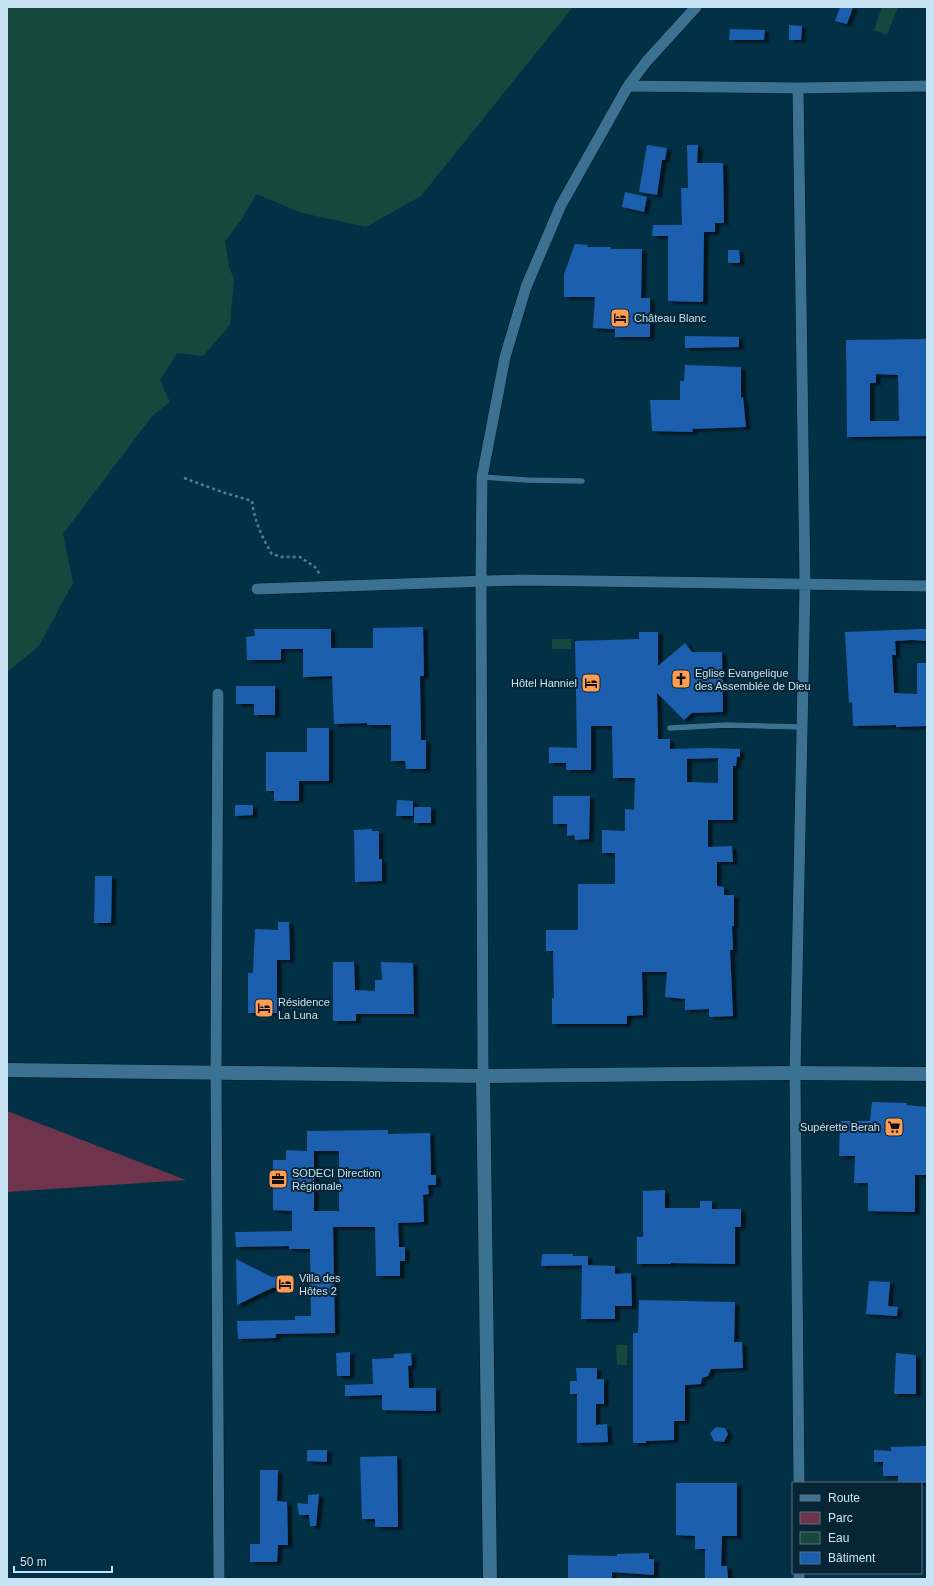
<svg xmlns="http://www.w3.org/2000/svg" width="934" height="1586" font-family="Arial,sans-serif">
  <defs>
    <filter id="shadow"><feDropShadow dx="4.5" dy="2.5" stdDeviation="1" flood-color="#0009"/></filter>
  </defs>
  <rect width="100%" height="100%" fill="#023045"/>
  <!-- green -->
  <path fill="#6e344c" d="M7,1111L186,1180L7,1192Z"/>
  <!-- water -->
  <path fill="#16493e" d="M7,7H573L421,196L366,227L302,213L256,194L242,219L225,241L229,267L234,279L230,325L203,356L177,353L160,380L170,402L152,416L63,534L73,583L39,646L7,672Z
    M882,7H898L887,35L874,30Z
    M552,639H571V649H552Z
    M616,1345H627V1365H617Z"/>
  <!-- building -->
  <path fill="#1c5faf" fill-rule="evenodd" filter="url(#shadow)" d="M840,7H853L847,24L835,21Z
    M789,25L802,26L801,40H789Z
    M730,29L765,30L764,40H729Z
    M647,145L667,148L665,160H662L657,195L639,192Z
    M687,145H698L697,163H723L724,223H715V232H704L703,302L668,301V236H652L653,225H682L681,188H688Z
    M625,192L647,197L644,212L622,207Z
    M575,244L588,245L587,247H611V249H642L641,298H650V337H615V329L593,328L595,297H564V274Z
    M728,250H739L740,263H728Z
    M685,336L739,337V347L685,348Z
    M927,339V436L847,437L846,340ZM876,374L898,375L899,421H870V383H876Z
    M685,365L741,367V398L743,397L746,427L692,429L693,432L652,431L650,400H680V381H684Z
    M423,627L424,676H420L421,740H426V769H406L405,761H391V725H367V723L334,724L332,676L303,677V649H281V660H247L246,637L255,636L254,629H331V648H373V628Z
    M920,629H927V641L913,640L895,641L896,655H892L894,693L917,694V663H927V726L896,727V725L853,726L852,702L849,703L845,632Z
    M639,632H658V666L685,643L692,652H722L723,712L692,713L684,720L657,693L658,739H670V749L708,748L740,749V757H737L736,766H733V820H708V847L732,846L733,862H717V886L724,887V895H734V926H732L733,950H730L733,1016L709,1017V1009L685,1010V999L665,997L667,972H642L643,1015L627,1016V1024H552V998H554L553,951H546V930H578V884H615V853H602V830L625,831V809L634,810L635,778H613L612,726H591V770H566V763H549V747L577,748L575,641L639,639ZM718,758V783L687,782V759Z
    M236,686H275V715H254V704H236Z
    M307,728H329V781H299V801H274V791H266V752H307Z
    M553,796H590L589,839L575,840L574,835L567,836V824H553Z
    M397,800L413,801V816H396Z
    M235,805H253V815L235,816Z
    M414,807H431V823H414Z
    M372,829V831H379V859H382V881L355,882L354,830Z
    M95,876H112L111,923H94Z
    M278,922H289L290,960H277V1013H248V973H253L255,929L278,930Z
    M333,962H354L355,990L375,991V980H382L381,962L413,963L414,1014H356V1021H333Z
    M872,1102L907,1103V1105L927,1107V1175H915V1212L868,1211V1183H854L855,1156H839L840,1121H870Z
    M388,1130V1134L430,1133L431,1175H436V1185H428L429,1194L423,1195L424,1222L398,1223L399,1247H405V1261H400V1276H376L375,1227H333L335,1333L276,1334V1338L238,1339L237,1321L295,1320V1316H311L310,1249H289V1246L236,1247L235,1232L292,1231V1211L273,1210V1160H286V1150L307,1151V1131ZM309,1151H339V1211H314V1151Z
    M665,1190V1208H700V1201H712V1209H741V1227H735V1264L671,1263V1264H637V1237H643V1191Z
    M542,1254H573V1256H588V1265L541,1266Z
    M236,1259L272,1277L277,1276L280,1279L282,1283L280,1287L272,1288L237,1305Z
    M582,1265L615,1266V1274L631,1273L632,1306H615V1319H581Z
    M869,1281L890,1282L888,1306L898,1307L897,1316L866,1314Z
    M639,1300L735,1302L734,1342H742L743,1368L711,1369L708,1376L702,1378L701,1384L685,1385V1421H674V1440L646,1441V1443H633V1333H638Z
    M350,1352V1376H337L336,1353Z
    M411,1353L412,1365L408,1366L409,1388H436V1411L382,1410V1395L345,1396V1385L373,1384L372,1359L394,1358V1354Z
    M896,1353L916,1355V1394H894Z
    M576,1368H597V1379H604V1404H596V1425L607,1424L608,1442L577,1443V1394H570V1381H577Z
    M716,1427L725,1428L728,1434L724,1442L714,1441L710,1433Z
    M927,1446V1483H898V1476H883V1462H874V1450L891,1451V1447Z
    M307,1450H327V1462L307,1461Z
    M397,1456L398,1527H375V1519H362L360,1457Z
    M260,1470H278L277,1501L287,1502L288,1545H278L277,1562H250V1544H260Z
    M676,1483H737V1536H722L721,1566H727L728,1579H705V1549H695V1536L676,1535Z
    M319,1494L316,1526H310L309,1515H299L297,1503L308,1504V1495Z
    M649,1553V1559H654V1575L612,1572V1579H568V1555L617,1556V1554Z"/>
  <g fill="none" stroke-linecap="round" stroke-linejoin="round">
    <!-- service casing -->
    <g stroke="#001725" stroke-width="6">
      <path id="service" d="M482,477L526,480L582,481
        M670,728L726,725L802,727"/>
    </g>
    <!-- minor casing -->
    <g stroke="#001725" stroke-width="12">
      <path id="minor" d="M628,86L798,88L927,86
        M798,88L805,584L795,1073L799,1483
        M257,589L520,580L927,586
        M218,694L216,1072L219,1579
        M483,1076L481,581L482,477L505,357L526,287L561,205L628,86L646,62L696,7
        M799,1573V1579"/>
    </g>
    <!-- tertiary casing -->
    <g stroke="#001725" stroke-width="15">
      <path id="tertiary" d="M7,1070L483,1076L795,1073L927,1074
        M483,1076L490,1579"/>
    </g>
    <!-- path -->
    <path stroke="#557c8f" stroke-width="2.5" stroke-dasharray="3 3" stroke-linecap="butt" d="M184,478L222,492L252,501C254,519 262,538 272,554L282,557H300L315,567L321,576"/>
    <!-- service -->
    <use href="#service" stroke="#3c7291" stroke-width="5.5"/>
    <!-- minor -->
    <use href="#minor" stroke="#3c7291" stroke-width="11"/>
    <!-- tertiary -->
    <use href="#tertiary" stroke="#3c7291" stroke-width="14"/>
  </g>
  <!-- icons -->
  <defs>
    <g id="hotel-square" transform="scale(1)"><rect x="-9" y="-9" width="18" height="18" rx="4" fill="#fd9d54" stroke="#082535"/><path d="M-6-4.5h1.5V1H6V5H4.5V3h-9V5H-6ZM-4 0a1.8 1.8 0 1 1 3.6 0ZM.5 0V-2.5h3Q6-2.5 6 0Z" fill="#111"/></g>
    <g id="church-square" transform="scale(1)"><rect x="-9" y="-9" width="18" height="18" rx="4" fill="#fd9d54" stroke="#082535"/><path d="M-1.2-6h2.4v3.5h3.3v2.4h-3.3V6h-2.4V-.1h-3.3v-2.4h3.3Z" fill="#111"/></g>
    <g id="supermarket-square" transform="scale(1)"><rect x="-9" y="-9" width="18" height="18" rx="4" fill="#fd9d54" stroke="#082535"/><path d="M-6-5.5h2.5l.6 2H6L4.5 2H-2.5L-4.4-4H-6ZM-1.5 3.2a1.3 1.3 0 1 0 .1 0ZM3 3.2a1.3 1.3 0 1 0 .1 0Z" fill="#111"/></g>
    <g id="office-square" transform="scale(1)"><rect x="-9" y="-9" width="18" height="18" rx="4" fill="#fd9d54" stroke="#082535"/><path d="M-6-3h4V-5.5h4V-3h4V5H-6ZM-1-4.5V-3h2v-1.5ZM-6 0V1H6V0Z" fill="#111"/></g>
  </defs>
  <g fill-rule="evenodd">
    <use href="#hotel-square" x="620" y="318"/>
    <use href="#church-square" x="681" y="679"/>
    <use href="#hotel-square" x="591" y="683"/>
    <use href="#hotel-square" x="264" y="1008"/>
    <use href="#supermarket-square" x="894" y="1127"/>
    <use href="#office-square" x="278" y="1179"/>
    <use href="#hotel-square" x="285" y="1284"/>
  </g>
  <g text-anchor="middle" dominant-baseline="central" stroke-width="4" stroke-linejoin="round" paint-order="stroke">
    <!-- poi labels -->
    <g font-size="11" fill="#c7e3f4" stroke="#082535" text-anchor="start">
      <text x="634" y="318">Château Blanc</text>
      <text x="695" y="673">Eglise Evangelique<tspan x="695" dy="13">des Assemblée de Dieu</tspan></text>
      <text x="577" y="683" text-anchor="end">Hôtel Hanniel</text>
      <text x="278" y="1002">Résidence<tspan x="278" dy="13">La Luna</tspan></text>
      <text x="880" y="1127" text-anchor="end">Supérette Berah</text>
      <text x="292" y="1173">SODECI Direction<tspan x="292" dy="13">Régionale</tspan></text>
      <text x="299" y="1278">Villa des<tspan x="299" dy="13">Hôtes 2</tspan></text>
    </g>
  </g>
  <!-- border -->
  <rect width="934" height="1586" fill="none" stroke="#c7e3f4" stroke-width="16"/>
  <!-- legend -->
  <rect x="792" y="1482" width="130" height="92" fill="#082535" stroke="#547181"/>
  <rect x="800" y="1495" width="20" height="6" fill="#3c7291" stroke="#547181"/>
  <text x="828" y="1502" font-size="12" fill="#c7e3f4">Route</text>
  <rect x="800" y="1512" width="20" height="12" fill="#6e344c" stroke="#547181"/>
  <text x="828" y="1522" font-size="12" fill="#c7e3f4">Parc</text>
  <rect x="800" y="1532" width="20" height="12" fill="#16493e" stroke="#547181"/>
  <text x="828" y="1542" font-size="12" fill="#c7e3f4">Eau</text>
  <rect x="800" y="1552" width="20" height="12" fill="#1c5faf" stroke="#547181"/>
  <text x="828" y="1562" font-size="12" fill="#c7e3f4">Bâtiment</text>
  <!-- scale -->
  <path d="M14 1566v6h98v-6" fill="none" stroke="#c7e3f4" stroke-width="2"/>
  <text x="20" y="1566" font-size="12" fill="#c7e3f4" stroke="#082535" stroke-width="3" paint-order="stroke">50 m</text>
</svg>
